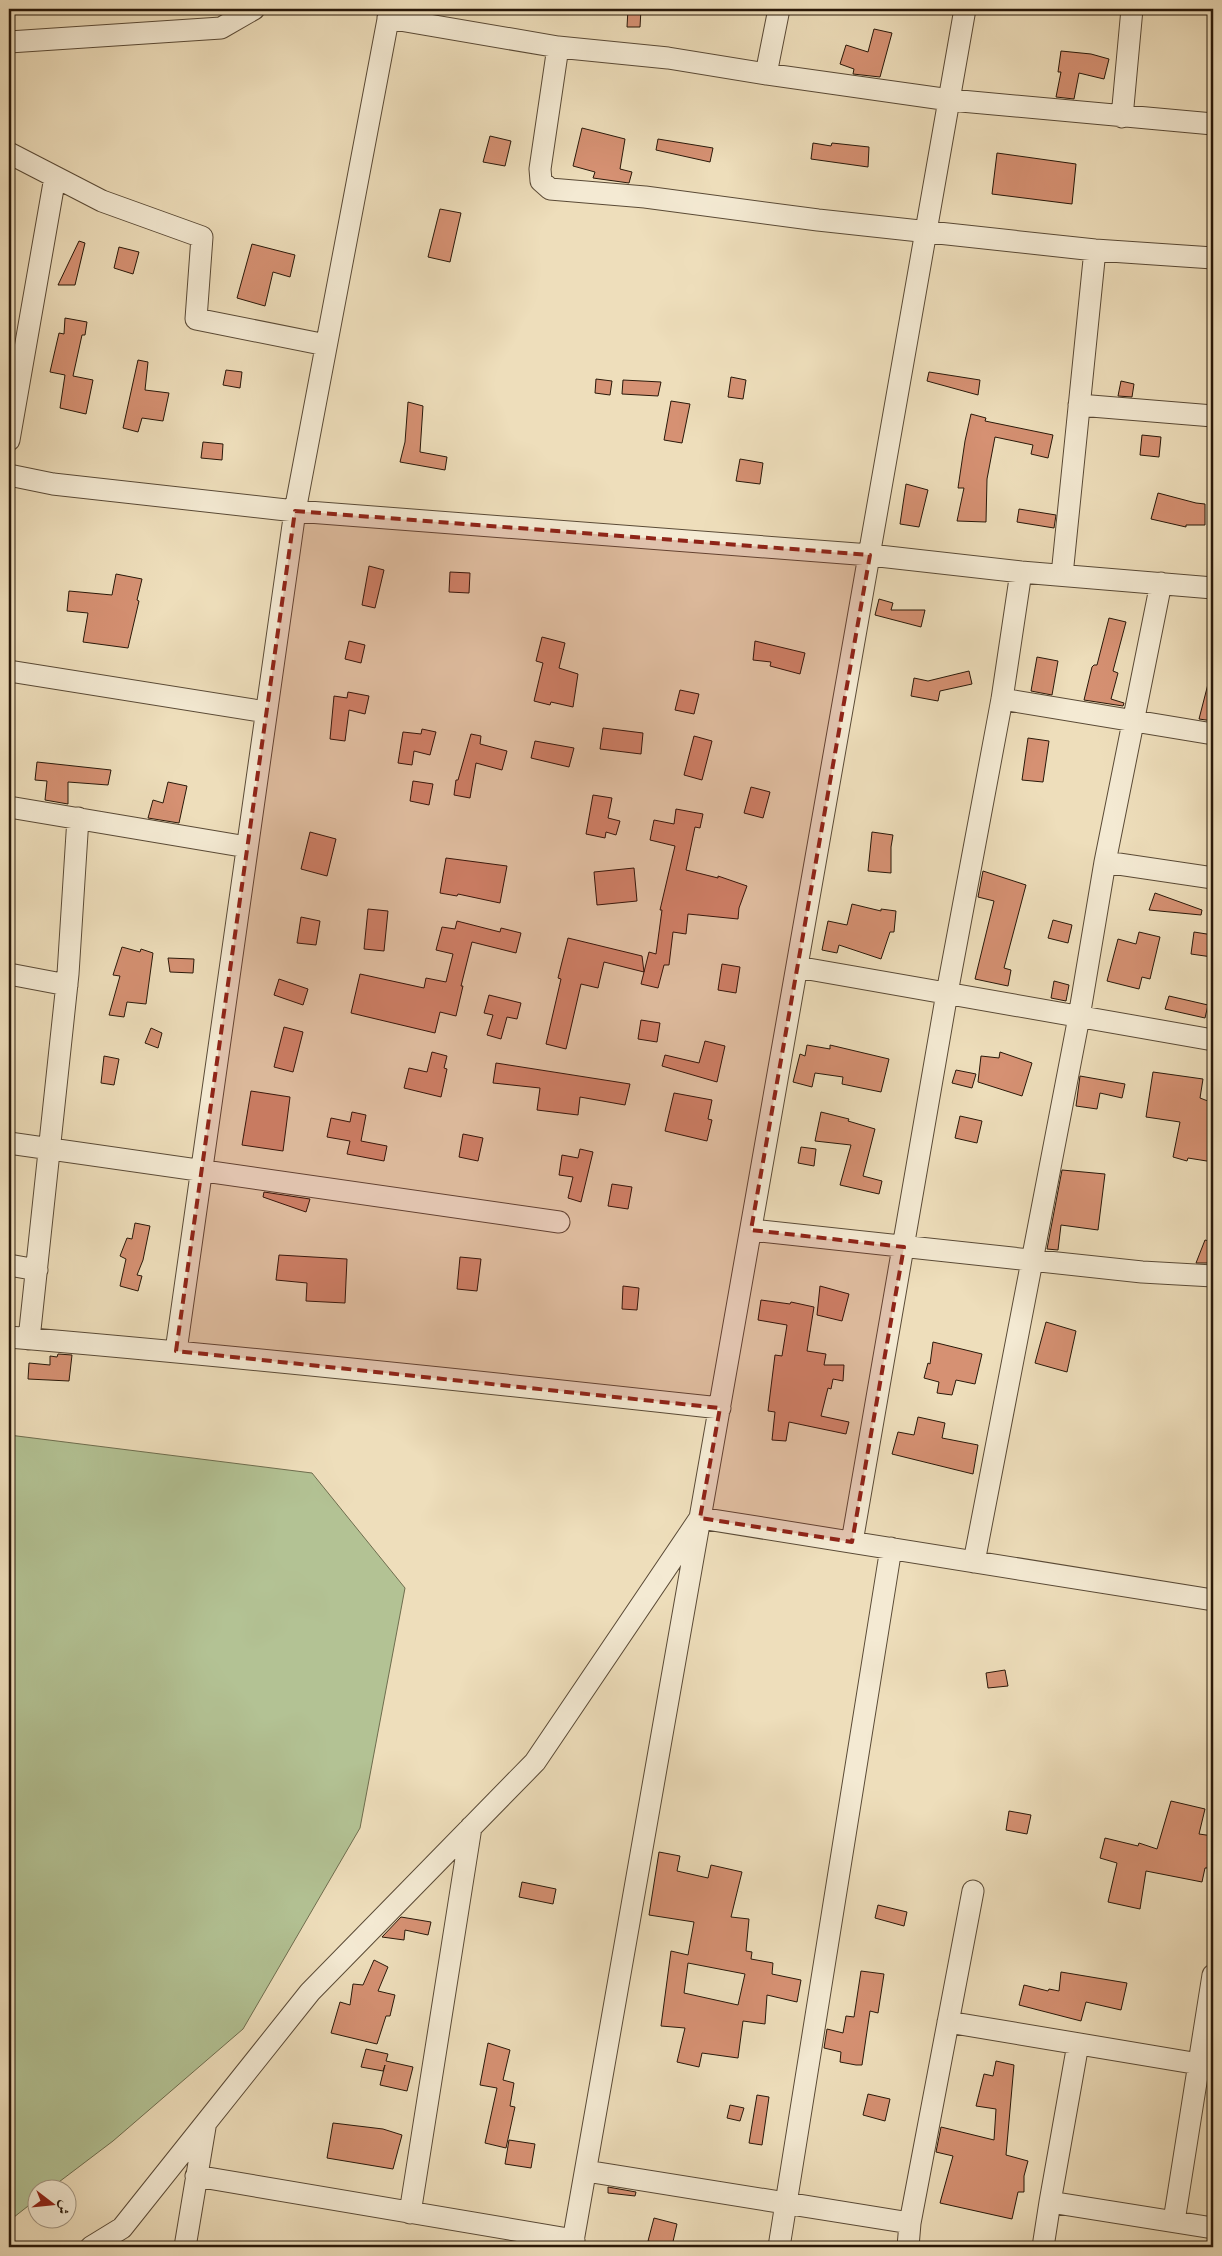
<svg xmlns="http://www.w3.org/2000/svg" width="1222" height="2256" font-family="'IM FELL Double Pica',Amiri,serif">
  <rect width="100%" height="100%" fill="#eedebb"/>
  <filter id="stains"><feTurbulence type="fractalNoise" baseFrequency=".004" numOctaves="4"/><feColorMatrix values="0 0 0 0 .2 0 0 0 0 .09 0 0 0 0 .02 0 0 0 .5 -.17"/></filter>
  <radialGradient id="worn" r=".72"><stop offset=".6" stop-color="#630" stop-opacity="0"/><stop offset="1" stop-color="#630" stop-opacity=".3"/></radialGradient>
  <!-- green -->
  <path fill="#b3c294" stroke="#6e6d4e" d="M9,1435L312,1473L405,1588L360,1828L243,2029L113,2141L51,2188H38L37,2199L9,2221Z"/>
  <!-- building -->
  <path fill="#d69173" stroke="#291809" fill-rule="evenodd" d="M628,9H641L640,27H627Z
    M874,29L892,33L880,77L853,74L854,69L840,64L846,45L868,52Z
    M1061,51L1091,54L1109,59L1104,79L1079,73L1074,99L1056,97L1061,72H1058Z
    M582,128L625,139L620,169L632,172L629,183L593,178L595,172L573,166Z
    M490,136L511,141L505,166L483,162Z
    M658,139L713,148L710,162L656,150Z
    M813,143L831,146L832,143L869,147L868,167L811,159Z
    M997,153L1076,164L1072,204L992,194Z
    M440,209L461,213L450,262L428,257Z
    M79,241L85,243L75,285H58Z
    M252,244L295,255L290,277L273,272L265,306L237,298Z
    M119,247L139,252L133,274L114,268Z
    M65,318L87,322L85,335H82L73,376L93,380L86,414L60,408L65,375L50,372L59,333L64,334Z
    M138,360L148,362L145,390L169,393L163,421L142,418L138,432L123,428Z
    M226,370L242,372L240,388L223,385Z
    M929,372L980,380L978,395L927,381Z
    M731,377L746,380L743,399L728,397Z
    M596,379L612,381L610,395L595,393Z
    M623,380L661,382L658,396L622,394Z
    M1121,381L1134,384L1132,397L1118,396Z
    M671,401L690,404L682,443L664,440Z
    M408,402L423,406L420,452L447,457L445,470L400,462L405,442Z
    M971,414L986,418L985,421L1053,435L1048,458L1031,454L1033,445L995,437L987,479L986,522L957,521L964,488H958L965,441Z
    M1142,435L1161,437L1159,457L1140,455Z
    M203,442L223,444L222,460L201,458Z
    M740,459L763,463L760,484L736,481Z
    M906,484L928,490L919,527L900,524Z
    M1158,493L1196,503L1205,504V525H1186V527L1151,519Z
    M1019,509L1056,515L1054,528L1017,522Z
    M369,566L384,570L375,608L362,605Z
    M450,572L470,573L469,593L449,592Z
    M116,574L142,579L137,600L139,601L128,648L83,642L88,613L67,611L69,591L112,595Z
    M879,599L893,603L891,610H925L921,627L875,615Z
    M1109,618L1126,622L1113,671L1118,673L1111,699L1124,703L1123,706L1084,700L1092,667L1094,665H1097Z
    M542,637L565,643L559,668L578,674L573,707L551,702L550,705L534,701L543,663L536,661Z
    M349,641L365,645L361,663L345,659Z
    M755,641L805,653L800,674L770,666L771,662L753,660Z
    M1037,657L1058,661L1052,695L1031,691Z
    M969,671L972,684L940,691L938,701L911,696L914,678L928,681Z
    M1208,684L1213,685V721L1199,719Z
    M680,690L699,694L694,714L675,710Z
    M348,692L369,696L365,714L349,710L345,741L330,739L334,696L347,698Z
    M603,728L643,733L641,754L600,749Z
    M422,729L436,732L430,755L414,751L412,765L398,763L403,732L421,734Z
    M471,734L481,736L480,744L507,751L502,770L476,763L470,798L454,795L456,780H458Z
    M694,736L712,741L702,780L684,775Z
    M1028,738L1049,741L1043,782L1022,780Z
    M535,741L574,748L569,767L531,758Z
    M37,762L111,770L108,785L68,782V804L45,800L47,781L35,780Z
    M413,781L433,784L429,805L410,801Z
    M168,782L187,786L179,823L148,818L153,800L163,803Z
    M751,787L770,792L763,818L744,813Z
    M593,795L612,798L608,818L620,821L616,835L606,832L605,838L586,834Z
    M676,809L703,814L700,828L695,827L686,870L718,878V876L747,886L739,908L738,919L688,914L686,934L673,932L669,965H664L658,988L641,984L649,952L656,954L662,910H660L675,846L650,840L654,820L674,824Z
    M310,832L336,839L327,876L301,869Z
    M872,832L893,835L891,847V873L868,871Z
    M446,858L507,866L500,903L458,894L457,896L440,893Z
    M634,868L637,901L597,905L594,872Z
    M983,871L1026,885L1004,968L1011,970L1008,986L975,979L994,901L978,897Z
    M1155,893L1202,910L1201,915L1149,910Z
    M852,904L881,911V909L896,911L894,932H890L881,959L839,945L837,953L822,950L828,921L847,925Z
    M368,909L388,911L384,951L364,949Z
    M301,917L320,921L316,945L297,943Z
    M1053,920L1072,925L1068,943L1048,938Z
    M457,921L500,932L501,928L521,933L516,953L472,942L461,986H463L456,1016L440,1012L435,1033L351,1013L360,974L424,988L426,978L446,982L453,954L436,950L442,927L455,929Z
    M1139,932L1160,937L1150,979L1142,977L1139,989L1107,981L1118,939L1136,944Z
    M1194,932L1213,935L1212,957L1191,954Z
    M568,938L642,956L644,972L604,962L598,988L581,984L566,1049L546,1044L561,979L558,978Z
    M122,947L140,952L141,949L153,953L146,1004L127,1002L124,1017L109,1015L120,976L113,975Z
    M168,958L194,959L193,973L170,972Z
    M722,964L740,967L736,993L718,990Z
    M279,979L308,989L303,1005L274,995Z
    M1054,981L1069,985L1066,1001L1051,998Z
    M489,995L521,1003L517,1019L507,1017L501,1039L487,1035L493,1015L484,1013Z
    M1169,996L1208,1005L1205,1018L1165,1009Z
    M641,1020L660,1023L657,1042L638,1039Z
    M284,1027L303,1032L293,1072L274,1067Z
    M151,1028L162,1033L158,1048L145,1043Z
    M705,1041L725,1046L717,1082L662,1066L665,1055L699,1063Z
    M807,1045L830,1049V1045L889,1059L881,1092L842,1084L843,1077L815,1073L812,1087L793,1082L800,1054L805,1056Z
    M432,1052L447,1056L444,1068L447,1069L441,1097L404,1088L409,1068L427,1072Z
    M1000,1052L1032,1063L1022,1096L978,1082L981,1056L999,1058Z
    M104,1056L119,1059L114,1085L101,1083Z
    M496,1063L630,1084L625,1105L580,1097L578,1115L537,1110L540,1088L493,1083Z
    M956,1070L976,1074L972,1088L952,1083Z
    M1153,1072L1203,1079L1200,1098L1213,1103V1162L1188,1158L1187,1161L1173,1157L1180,1122L1146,1117Z
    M1080,1076L1125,1084L1122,1098L1100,1093L1097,1109L1076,1106Z
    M251,1091L290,1097L283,1151L242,1145Z
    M674,1093L712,1100L708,1119L712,1120L707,1141L665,1131Z
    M352,1112L366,1115L361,1141L387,1146L384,1161L347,1154L350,1141L327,1137L331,1118L350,1122Z
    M821,1112L849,1119L848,1121L875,1129L863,1176L882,1181L879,1194L840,1185L851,1145L815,1141Z
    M960,1116L982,1121L977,1143L955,1138Z
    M463,1134L483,1138L478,1161L459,1157Z
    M801,1147L816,1149L814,1166L798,1163Z
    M580,1149L593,1152L581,1202L568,1198L573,1177L559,1175L562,1155L578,1158Z
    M1062,1170L1105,1174L1098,1230L1061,1225L1058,1250L1047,1249Z
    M612,1184L632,1187L628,1209L608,1206Z
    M264,1192L310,1199L306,1212L263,1197Z
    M135,1223L150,1226L143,1260L137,1275L142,1276L138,1291L120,1286L126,1259L120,1256L127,1238L132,1239Z
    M1205,1240L1213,1242L1210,1263H1196Z
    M279,1255L347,1259L345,1303L306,1301L307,1283L276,1280Z
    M460,1257L481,1259L477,1291L457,1289Z
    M623,1286L639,1288L637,1310L622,1309Z
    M820,1286L849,1294L842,1321L817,1315Z
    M761,1300L790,1304L791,1302L814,1307L807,1351L826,1354L824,1365H844L843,1381L833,1379L831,1389L828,1388L821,1416L849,1422L846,1434L789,1422L786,1441L772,1440L775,1412L768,1411L775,1355L782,1356L787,1325L758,1320Z
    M1046,1322L1076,1331L1067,1372L1035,1363Z
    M933,1342L982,1354L975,1384L956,1380L952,1395L937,1393L939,1382L924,1378L928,1363L930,1364Z
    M58,1354L72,1355L69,1381L28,1379L29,1363L50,1365V1356L57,1357Z
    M918,1417L945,1423L942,1438L978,1445L973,1474L892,1454L898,1432L914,1435Z
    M1005,1670L1008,1686L988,1688L986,1673Z
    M1171,1801L1205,1809L1199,1834L1213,1836V1854H1211L1207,1868H1205L1202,1882L1146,1871L1140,1909L1108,1902L1117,1863L1100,1858L1105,1838L1138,1846L1139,1843L1157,1849Z
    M1009,1811L1031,1815L1027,1834L1006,1830Z
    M659,1852L680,1856L677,1871L708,1878L711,1865L742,1872L731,1917L749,1919L746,1951L752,1952L751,1959L773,1963L772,1974L801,1980L797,2002L767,1995L765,2024L743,2021L738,2058L702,2053L699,2067L677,2062L685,2028L661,2026L671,1951L688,1955L694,1922L649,1915ZM688,1963L745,1974L738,2005L684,1993Z
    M522,1882L556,1889L553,1904L519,1897Z
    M878,1905L907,1912L904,1926L875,1918Z
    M401,1917L431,1922L428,1935L405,1930L404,1940L382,1937Z
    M374,1960L388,1967L378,1991L395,1995L390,2016H386L377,2044L331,2033L340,2002L350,2005L353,1984L363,1985Z
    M861,1971L884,1974L878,2013L870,2011L862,2065H856L840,2062L841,2052L824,2048L827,2029L843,2033L846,2016L854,2017Z
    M1061,1972L1127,1983L1121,2010L1086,2002L1081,2021L1019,2005L1024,1985L1048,1991L1049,1989L1059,1991Z
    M488,2043L510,2050L503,2080L514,2083L510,2106L515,2107L506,2148L485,2143L497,2088L480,2085Z
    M366,2049L388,2054L386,2061L413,2067L407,2091L380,2085L385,2065L383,2071L361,2067Z
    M996,2061L1014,2065L1006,2155L1028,2161L1024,2176V2192H1018L1012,2219L940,2203L953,2156L936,2152L941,2127L994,2140L996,2109L976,2106L984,2074L993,2076Z
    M868,2094L890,2099L885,2121L863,2115Z
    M757,2095L769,2097L762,2145L749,2143Z
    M730,2105L744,2108L740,2121L727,2118Z
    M333,2123L383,2129L402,2135L393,2169L327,2158Z
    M509,2140L535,2144L531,2168L505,2164Z
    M608,2187L636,2192L635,2196L608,2193Z
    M654,2218L677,2224L672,2246L648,2241Z"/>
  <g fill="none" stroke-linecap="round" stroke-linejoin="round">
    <!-- minor casing -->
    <g stroke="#5a4a36" stroke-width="23">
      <path id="minor" d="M388,18L558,47L540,169L541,181L550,189L645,197L818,220L1095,250L1213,258
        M9,42L221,28L254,9
        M558,47L668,58L766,74L950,100L1213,124
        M766,74L779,9
        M1122,117L1132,9
        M9,153L102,201L202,237L196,319L326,345
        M1079,405L1213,416
        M9,440L55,177
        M9,475L53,484L295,511L870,555L1021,572L1213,588
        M1062,575L1095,250
        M9,671L266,712
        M1002,699L1213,734
        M9,807L247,847
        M1105,862L1213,878
        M797,967L1213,1040
        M9,974L67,985
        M9,1143L559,1222
        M751,1230L1142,1272L1213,1276
        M9,1265L37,1270
        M9,1337C246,1357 483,1382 720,1408
        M29,1339L68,974L78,818
        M176,1351L295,511L390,9
        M852,1542L947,993L1002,699L1021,572
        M974,1562L1079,1017L1105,862L1161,583
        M948,2022L1199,2064
        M586,2171L910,2223
        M196,2176L574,2240
        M1050,2202L1213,2228
        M410,2213L471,1827
        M1174,2221L1213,1975
        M91,2247L122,2228L310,1992L535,1762L700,1518L1213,1600
        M185,2247L205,2127
        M572,2247L965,9
        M779,2247L891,1548
        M908,2247L910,2223L973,1891
        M1043,2247L1050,2202L1078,2044"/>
    </g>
    <!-- minor -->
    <use href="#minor" stroke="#f4ead3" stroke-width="21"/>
  </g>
  <!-- marked area -->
  <path fill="#8f2418" fill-opacity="0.2" stroke="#8f2418" stroke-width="4" stroke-dasharray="10 6" stroke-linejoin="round" d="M295,511L870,555L751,1230L904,1247L852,1542L700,1518L720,1408L176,1351Z"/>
  <!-- margin -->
  <rect width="1222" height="2256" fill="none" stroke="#eedebb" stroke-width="30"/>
  <rect x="10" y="10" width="1202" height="2236" fill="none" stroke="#291809" stroke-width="2.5"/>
  <rect x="15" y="15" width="1192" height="2226" fill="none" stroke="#291809"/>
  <!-- north arrow -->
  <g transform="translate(52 2204) rotate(106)"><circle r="24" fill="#f4ead3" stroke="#a39682"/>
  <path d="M0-4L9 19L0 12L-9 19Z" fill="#8f2418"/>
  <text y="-8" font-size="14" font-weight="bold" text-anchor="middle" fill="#291809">ش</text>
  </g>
  <rect width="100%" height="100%" filter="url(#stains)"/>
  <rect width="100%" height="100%" fill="url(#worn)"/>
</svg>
